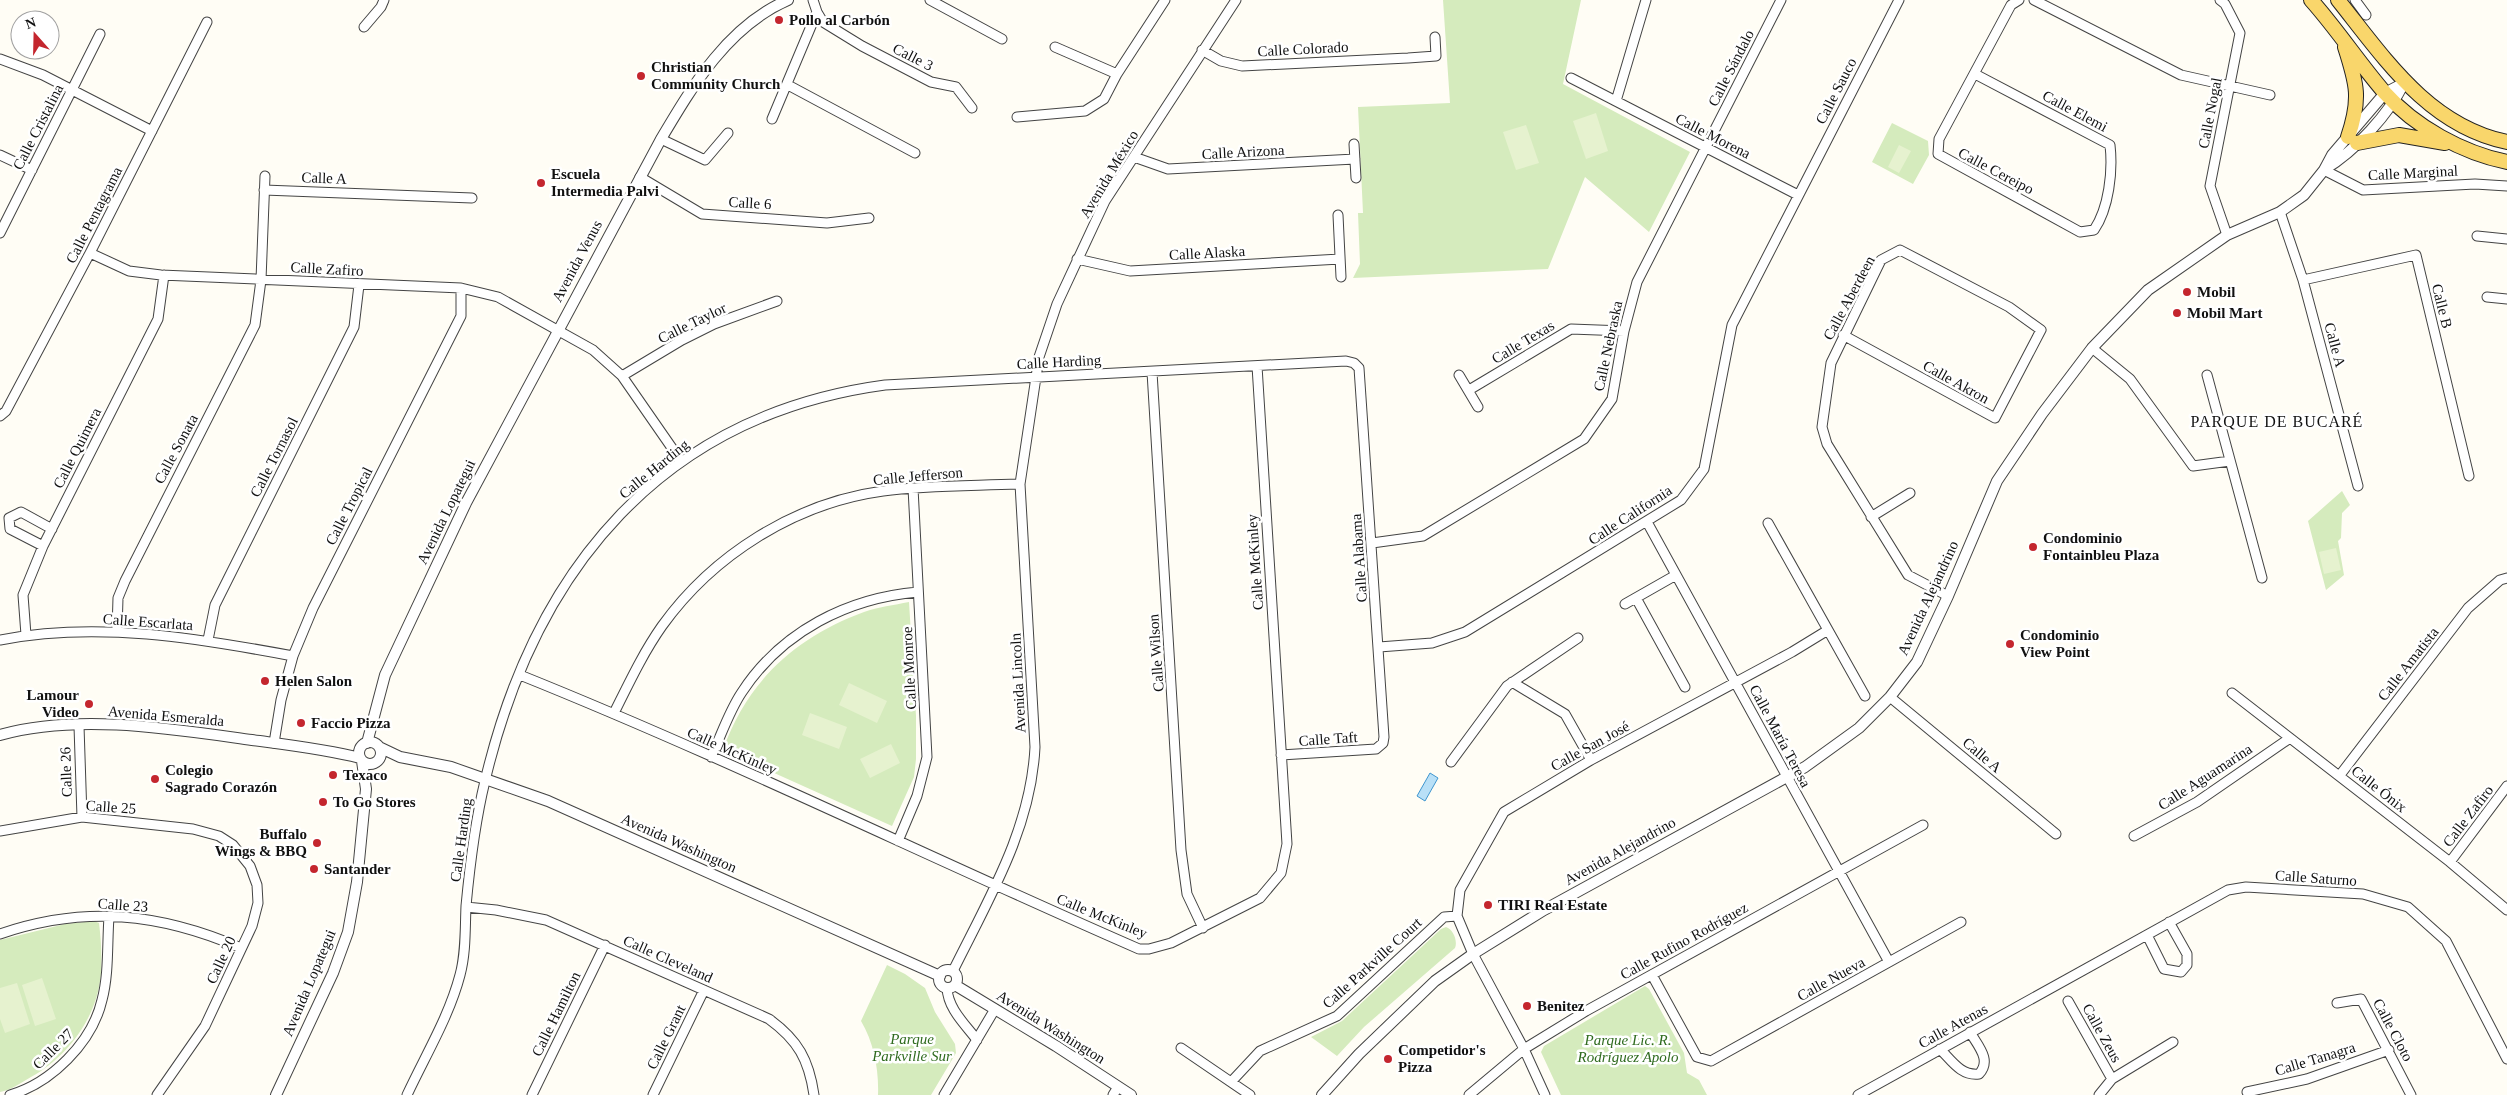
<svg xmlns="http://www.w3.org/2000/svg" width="2507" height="1095" font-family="'Times New Roman',serif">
  <rect width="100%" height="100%" fill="#fffdf5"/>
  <!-- green -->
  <path fill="#d5ebbd" d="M1443,0H1581L1563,84L1690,152L1649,232L1585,177L1548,269L1353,278L1360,264L1358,213H1363L1358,107L1450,103Z
    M1892,123L1928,141L1929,155L1913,184L1872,162Z
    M2342,491L2350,505L2342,513L2341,538L2338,541L2344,575L2326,590L2308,521Z
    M909,602L916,716V759L914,777L892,826L723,750C747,681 796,637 864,612C878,607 894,605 909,602Z
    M94,921L99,923C101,939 102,956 101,973C98,1016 68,1057 31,1077C21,1083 11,1090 0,1092V940L65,924Z
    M1446,927C1453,929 1458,941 1455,948L1364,1027L1337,1056L1311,1037L1342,1021L1441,929Z
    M887,965L905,974L925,988L935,1012L955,1044L956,1053L931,1095H878C879,1070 874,1043 861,1021Z
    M1645,986L1649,989L1684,1053L1687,1073L1699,1080L1707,1095H1561L1541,1052L1544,1046Z"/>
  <!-- pitch -->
  <path fill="#e6f2cf" d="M1596,113L1608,151L1586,159L1573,121Z
    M1526,125L1539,163L1516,170L1503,132Z
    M1899,145L1911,151L1899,173L1888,167Z
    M2336,548L2341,570L2324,574L2319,552Z
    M849,683L887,701L877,723L839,705Z
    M810,713L847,727L839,749L802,735Z
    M891,744L900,763L870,778L860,759Z
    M42,978L56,1019L35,1026L22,985Z
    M17,983L30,1024L5,1033L0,1019V988Z"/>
  <!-- water -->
  <path fill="#b9e0f7" stroke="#3f96cf" d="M1430,773L1438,778L1425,801L1417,796Z"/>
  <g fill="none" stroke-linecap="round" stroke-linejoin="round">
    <!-- minor casing -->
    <g stroke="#444" stroke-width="11">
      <path id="minor" d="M930,0L1002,39
        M2034,0L2181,75L2270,95
        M2220,0L2225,4L2240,33L2210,186L2227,235
        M2355,0L2366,15
        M817,12L823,22L862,46L931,82L956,87L972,108
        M364,27L381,7L384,0
        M1055,47L1117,74
        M1202,50L1221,61L1242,66L1408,58L1436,56L1435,37
        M0,59L43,75L152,131
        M1975,74L2110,145C2113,171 2109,208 2094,230L2080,232L1938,154L1939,139L2011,5L2019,0
        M1571,78L1798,195
        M788,85L915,153
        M1616,101L1646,0
        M1017,117L1085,111L1104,99L1117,74L1165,0
        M772,119L817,12L813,0
        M661,139L705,160L728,133
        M1354,144L1356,178
        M0,155L32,170
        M1134,157L1168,169L1355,159
        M2324,170L2363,190L2475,184L2507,186
        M640,177L702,214L827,223L869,218
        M264,190L472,198
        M2280,212L2303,280L2358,486
        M1338,215L1341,277
        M0,233L100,34
        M2477,236L2507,239
        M90,253L129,271L161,275L461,288L498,297L593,350L622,376L681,461
        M1077,259L1130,271L1340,259
        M2303,280L2416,255L2469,476
        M2487,297L2507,299
        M1843,335L1995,418L2041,330L2009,307L1900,250L1881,260L1831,363L1822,427L1827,444L1908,575L1948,596
        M2092,348L2130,379L2193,466L2230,461
        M1152,372L1181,850L1187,894L1203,928
        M1459,375L1478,407
        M2207,375L2262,578
        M622,376L682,340L714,324L777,301
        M1469,390L1571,329L1624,331
        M0,416L6,411L90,253L207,22
        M1871,517L1910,493
        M1647,522L1889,962
        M1768,523L1865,696
        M1372,543L1423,536L1584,439L1612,399L1624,331L1637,282L1781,0
        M43,546L10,529L9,518L21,512L52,529
        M1636,598L1685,687
        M1625,604L1676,575
        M117,631L118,598L125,581L255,325L261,280L265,176
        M26,635L23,595L43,546L158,319L164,275
        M0,640C97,621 197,638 293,656
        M208,640L215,605L354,327L359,285
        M1379,647L1432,643L1465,632L1681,500L1704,469L1732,325L1899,0
        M520,675C729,759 932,859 1139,949H1149L1171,943L1260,898L1281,873L1287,844L1257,366
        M1512,682L1565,714L1591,760
        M2232,693L2450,862L2507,910
        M1890,697L2056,834
        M614,713C629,683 643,653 662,626C713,555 795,503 883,491C928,485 974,486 1020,484
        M79,726L82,817
        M274,743L281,700L293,656L313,608L461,316V288
        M711,757C721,736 729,711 742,692C782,631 848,598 918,592
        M1451,762L1507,686L1578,638
        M2340,775L2468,608L2500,580L2507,578
        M0,831L82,817L193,829L219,836L233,845L250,866L257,885L258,903L252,926L205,1026L157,1095
        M2134,836L2197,802L2290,738
        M898,841L917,796L927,757L913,488
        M2450,862L2507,786
        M466,907L496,910L546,920L769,1019C798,1040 809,1060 814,1095
        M0,934C85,905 160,913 241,948
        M2147,935L2164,969L2181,972L2187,965V954L2169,922
        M953,971C989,898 1031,829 1035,747L1020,484L1039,357L1057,304L1105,201L1236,0
        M1652,975L1697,1057L1711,1061L1961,922
        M947,988C948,1009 965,1024 977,1040
        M2068,1001L2112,1079
        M2337,1003L2361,999L2411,1095
        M1181,1048L1250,1095
        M1940,1049C1952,1061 1961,1076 1979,1074C1992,1060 1978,1046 1970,1032
        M1231,1082L1260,1051L1337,1016L1444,917L1457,916
        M2247,1092L2307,1079L2389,1050
        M10,1095C51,1083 92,1043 102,1000C109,974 107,944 109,917
        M407,1095C425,1056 449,1017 460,975C466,953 465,929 466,906C470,863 475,822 485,781C535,569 662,415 885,385L1346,361L1354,363L1359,368L1384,737L1383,743L1376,749L1281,755
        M532,1095L605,945
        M653,1095L704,990
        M944,1095L995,1009
        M1113,1095L1118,1087
        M1469,1095L1524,1049L1586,1011L1923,825
        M1545,1095L1524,1049L1473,954L1457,916L1460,890L1504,812L1591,760L1792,652L1828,630
        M1858,1095L2228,890L2246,887L2363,894L2408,907L2446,941L2507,1059
        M2099,1095L2112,1079L2173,1042"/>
    </g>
    <!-- tertiary casing -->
    <g stroke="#444" stroke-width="12">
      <path id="tertiary" d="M2325,169C2355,151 2389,114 2404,83
        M0,735C78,713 173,729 252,740C289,745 325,749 360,758
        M359 753a11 11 0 1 1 22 0a11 11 0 1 1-22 0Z
        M367,743L385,675L466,503L661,139C693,85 728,26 788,0
        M379,747L400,757L451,767L548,801L940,976
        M939 979a9 9 0 1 1 18 0a9 9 0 1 1-18 0Z
        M955,985L1056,1046L1131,1095
        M276,1095L333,973L348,932L357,882L366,789L362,761
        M1322,1095L1359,1054L1435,981L1473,954L1544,910L1805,767L1859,728L1890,697L1917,662L1948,596L1997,481L2042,414L2092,348L2148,290L2227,235L2280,212L2304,195L2324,170L2332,155L2385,93L2404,83"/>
    </g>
    <!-- primary casing -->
    <g stroke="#222" stroke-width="16">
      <path id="primary" d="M2311,0C2337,29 2359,63 2385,93C2415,127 2463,153 2507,162
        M2338,0C2385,59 2429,126 2507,142
        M2345,47C2357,84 2361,99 2348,137
        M2357,143L2399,135L2445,143"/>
    </g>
    <!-- minor -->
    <use href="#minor" stroke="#fff" stroke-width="9"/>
    <!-- tertiary -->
    <use href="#tertiary" stroke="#fff" stroke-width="10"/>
    <!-- primary -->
    <use href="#primary" stroke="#f9d66b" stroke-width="14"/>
  </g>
  <!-- markers -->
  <g fill="#c4262e" stroke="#fff" stroke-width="2">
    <circle cx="779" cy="20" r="5"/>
    <circle cx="641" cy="76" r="5"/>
    <circle cx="541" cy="183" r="5"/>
    <circle cx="2187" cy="292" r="5"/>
    <circle cx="2177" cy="313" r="5"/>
    <circle cx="2033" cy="547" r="5"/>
    <circle cx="2010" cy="644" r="5"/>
    <circle cx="265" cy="681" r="5"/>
    <circle cx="89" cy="704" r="5"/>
    <circle cx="301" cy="723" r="5"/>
    <circle cx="333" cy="775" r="5"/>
    <circle cx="155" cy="779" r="5"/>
    <circle cx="323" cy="802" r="5"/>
    <circle cx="317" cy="843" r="5"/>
    <circle cx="314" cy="869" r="5"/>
    <circle cx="1488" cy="905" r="5"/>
    <circle cx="1527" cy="1006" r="5"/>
    <circle cx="1388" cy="1059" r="5"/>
  </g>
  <g text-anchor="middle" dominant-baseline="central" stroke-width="5" stroke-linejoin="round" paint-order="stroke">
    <!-- poi labels -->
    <g font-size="15" font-weight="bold" fill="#111" stroke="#fff" text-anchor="start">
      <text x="789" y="20">Pollo al Carbón</text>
      <text x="651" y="67">Christian<tspan x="651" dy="17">Community Church</tspan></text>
      <text x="551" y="174">Escuela<tspan x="551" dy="17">Intermedia Palvi</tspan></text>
      <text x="2197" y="292">Mobil</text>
      <text x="2187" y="313">Mobil Mart</text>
      <text x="2043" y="538">Condominio<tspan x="2043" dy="17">Fontainbleu Plaza</tspan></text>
      <text x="2020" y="635">Condominio<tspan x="2020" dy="17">View Point</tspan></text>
      <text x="275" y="681">Helen Salon</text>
      <text x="79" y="695" text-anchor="end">Lamour<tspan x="79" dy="17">Video</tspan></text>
      <text x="311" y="723">Faccio Pizza</text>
      <text x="165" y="770">Colegio<tspan x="165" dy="17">Sagrado Corazón</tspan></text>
      <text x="343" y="775">Texaco</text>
      <text x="333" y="802">To Go Stores</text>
      <text x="307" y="834" text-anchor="end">Buffalo<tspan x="307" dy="17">Wings &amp; BBQ</tspan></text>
      <text x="324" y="869">Santander</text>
      <text x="1498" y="905">TIRI Real Estate</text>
      <text x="1537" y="1006">Benitez</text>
      <text x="1398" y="1050">Competidor's<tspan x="1398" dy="17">Pizza</tspan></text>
    </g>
    <!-- street labels -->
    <g font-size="15" fill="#111" stroke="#fff">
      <text transform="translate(1303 49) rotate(-3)">Calle Colorado</text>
      <text transform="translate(913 57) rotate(27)">Calle 3</text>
      <text transform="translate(1731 68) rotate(-63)">Calle Sándalo</text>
      <text transform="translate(1836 91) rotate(-63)">Calle Sauco</text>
      <text transform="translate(2075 111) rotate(28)">Calle Elemi</text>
      <text transform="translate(2210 113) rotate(-79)">Calle Nogal</text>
      <text transform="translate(38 127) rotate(-63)">Calle Cristalina</text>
      <text transform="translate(1713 136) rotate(27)">Calle Morena</text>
      <text transform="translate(1243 152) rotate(-3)">Calle Arizona</text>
      <text transform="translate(1996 171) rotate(28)">Calle Cereipo</text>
      <text transform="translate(2413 173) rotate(-3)">Calle Marginal</text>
      <text transform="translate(1109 174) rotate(-59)">Avenida México</text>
      <text transform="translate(324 178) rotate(2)">Calle A</text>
      <text transform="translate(750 203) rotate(3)">Calle 6</text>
      <text transform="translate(94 215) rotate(-63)">Calle Pentagrama</text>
      <text transform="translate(1207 253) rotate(-3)">Calle Alaska</text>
      <text transform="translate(577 261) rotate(-62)">Avenida Venus</text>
      <text transform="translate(327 269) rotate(3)">Calle Zafiro</text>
      <text transform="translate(1849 298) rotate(-62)">Calle Aberdeen</text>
      <text transform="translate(2442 306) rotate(76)">Calle B</text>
      <text transform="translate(692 323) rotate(-26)">Calle Taylor</text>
      <text transform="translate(1523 342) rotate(-31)">Calle Texas</text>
      <text transform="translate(2335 345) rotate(75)">Calle A</text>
      <text transform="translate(1608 346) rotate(-78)">Calle Nebraska</text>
      <text transform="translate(1059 362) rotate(-3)">Calle Harding</text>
      <text transform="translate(1956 382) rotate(29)">Calle Akron</text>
      <text transform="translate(77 448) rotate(-63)">Calle Quimera</text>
      <text transform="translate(176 449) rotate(-62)">Calle Sonata</text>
      <text transform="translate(274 457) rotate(-63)">Calle Tornasol</text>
      <text transform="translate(654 469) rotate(-39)">Calle Harding</text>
      <text transform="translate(918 476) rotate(-5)">Calle Jefferson</text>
      <text transform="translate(349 506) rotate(-63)">Calle Tropical</text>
      <text transform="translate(446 512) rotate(-64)">Avenida Lopategui</text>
      <text transform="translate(1630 515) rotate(-33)">Calle California</text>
      <text transform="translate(1359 558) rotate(-94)">Calle Alabama</text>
      <text transform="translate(1255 562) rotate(-94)">Calle McKinley</text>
      <text transform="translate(1928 598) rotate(-65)">Avenida Alejandrino</text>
      <text transform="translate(148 622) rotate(4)">Calle Escarlata</text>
      <text transform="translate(1156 653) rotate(-94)">Calle Wilson</text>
      <text transform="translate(2408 664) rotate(-52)">Calle Amatista</text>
      <text transform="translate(909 668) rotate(-93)">Calle Monroe</text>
      <text transform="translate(1018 683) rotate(-93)">Avenida Lincoln</text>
      <text transform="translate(166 716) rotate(5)">Avenida Esmeralda</text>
      <text transform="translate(1780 736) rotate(62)">Calle María Teresa</text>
      <text transform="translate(1328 739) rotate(-4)">Calle Taft</text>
      <text transform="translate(1590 746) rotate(-29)">Calle San José</text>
      <text transform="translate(732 751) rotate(24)">Calle McKinley</text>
      <text transform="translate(1982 755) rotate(40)">Calle A</text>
      <text transform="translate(66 772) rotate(-92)">Calle 26</text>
      <text transform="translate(2205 777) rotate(-33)">Calle Aguamarina</text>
      <text transform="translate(2379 789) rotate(38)">Calle Ónix</text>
      <text transform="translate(111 807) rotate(4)">Calle 25</text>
      <text transform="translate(2468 816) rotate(-53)">Calle Zafiro</text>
      <text transform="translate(461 840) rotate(-82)">Calle Harding</text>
      <text transform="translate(679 843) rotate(24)">Avenida Washington</text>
      <text transform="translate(1620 851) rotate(-29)">Avenida Alejandrino</text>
      <text transform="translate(2316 878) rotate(4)">Calle Saturno</text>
      <text transform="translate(123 905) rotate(4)">Calle 23</text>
      <text transform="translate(1102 916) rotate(22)">Calle McKinley</text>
      <text transform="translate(1684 941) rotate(-29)">Calle Rufino Rodríguez</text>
      <text transform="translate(668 959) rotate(24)">Calle Cleveland</text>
      <text transform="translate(221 960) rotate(-65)">Calle 20</text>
      <text transform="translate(1372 963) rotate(-42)">Calle Parkville Court</text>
      <text transform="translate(1831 979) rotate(-29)">Calle Nueva</text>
      <text transform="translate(309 983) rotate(-67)">Avenida Lopategui</text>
      <text transform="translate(556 1014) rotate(-64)">Calle Hamilton</text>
      <text transform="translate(1953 1026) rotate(-29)">Calle Atenas</text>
      <text transform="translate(1051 1027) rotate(32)">Avenida Washington</text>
      <text transform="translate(2393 1030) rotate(62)">Calle Cloto</text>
      <text transform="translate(2102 1033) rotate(61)">Calle Zeus</text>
      <text transform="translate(666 1037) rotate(-64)">Calle Grant</text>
      <text transform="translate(53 1049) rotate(-45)">Calle 27</text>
      <text transform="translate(2315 1059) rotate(-17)">Calle Tanagra</text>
    </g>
    <!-- park labels -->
    <g font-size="15" font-style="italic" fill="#2f6b1f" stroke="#fff">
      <text x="912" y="1039">Parque<tspan x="912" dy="17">Parkville Sur</tspan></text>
      <text x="1628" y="1040">Parque Lic. R.<tspan x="1628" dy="17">Rodríguez Apolo</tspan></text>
    </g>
    <!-- neighbourhood labels -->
    <g font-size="16" letter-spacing="1" fill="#111" stroke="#fff">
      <text x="2277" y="421">PARQUE DE BUCARÉ</text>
    </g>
  </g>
  <!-- north arrow -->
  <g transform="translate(35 35) rotate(340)"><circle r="24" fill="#ffffff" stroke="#a0a0a0"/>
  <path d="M0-4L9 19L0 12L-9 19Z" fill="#c4262e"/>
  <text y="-8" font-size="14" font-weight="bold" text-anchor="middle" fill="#111111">N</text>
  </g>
</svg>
